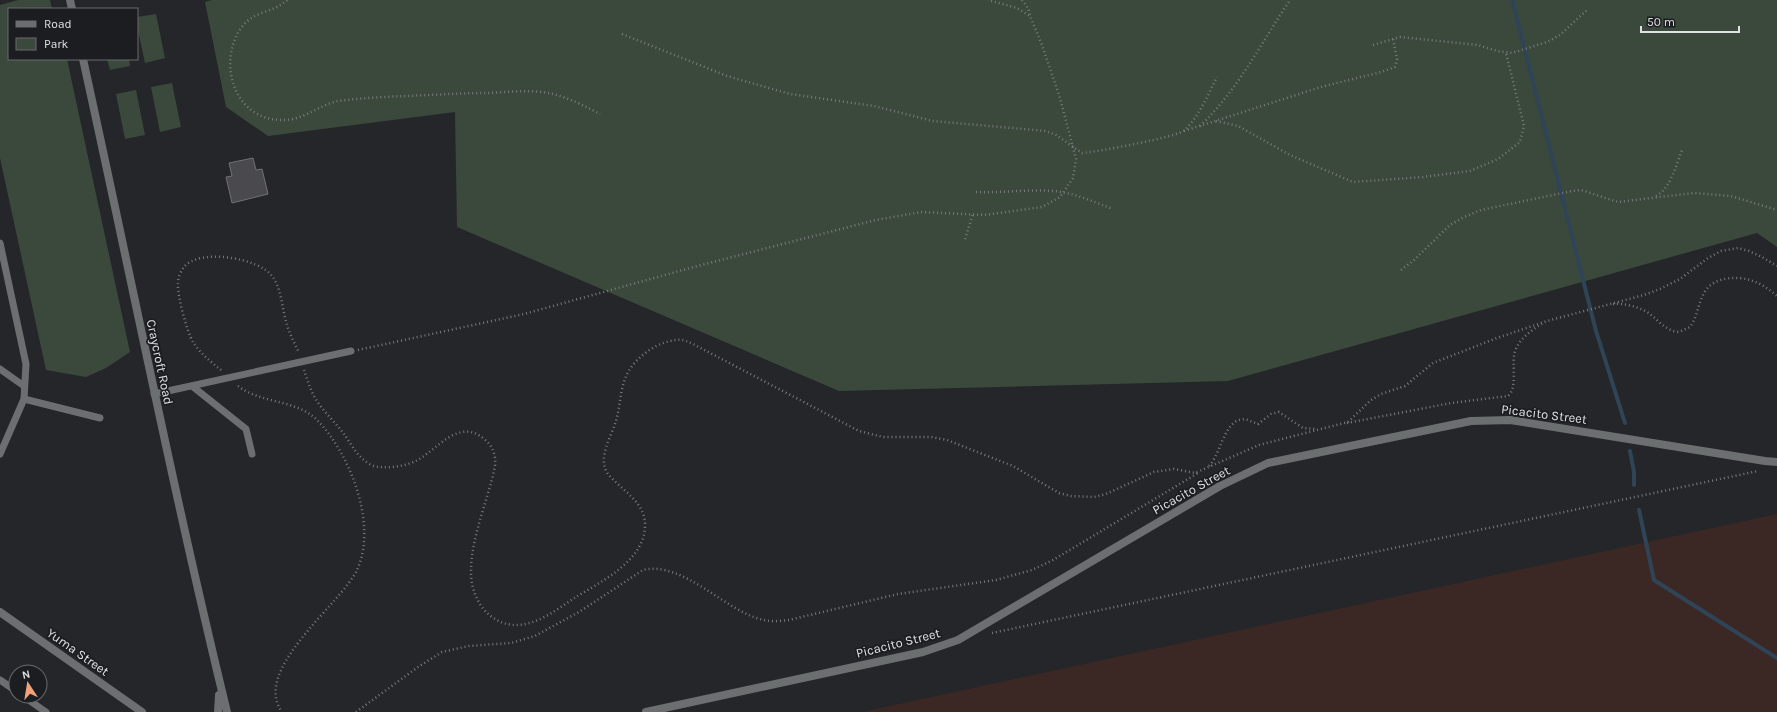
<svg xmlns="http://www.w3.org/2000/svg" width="1777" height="712" font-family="Karla,sans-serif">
  <rect width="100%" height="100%" fill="#242629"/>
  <!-- industrial -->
  <path fill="#3b2825" d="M1777,514V712H862Z"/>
  <!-- green -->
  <path fill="#3b493c" d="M18,0H50L52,9H9V59H67L130,352L106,368L86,377L46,370L0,158V5Z
    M212,0H1777V247L1757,233L1228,381L839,391L457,227L455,112L268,136L226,107L205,2Z
    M156,14L165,58L145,63L137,26V17Z
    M107,59H129L130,66L110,70Z
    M172,83L181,127L160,132L151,87Z
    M136,90L145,135L125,139L116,94Z"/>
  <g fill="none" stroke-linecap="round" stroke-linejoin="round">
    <!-- stream -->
    <path stroke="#2f4557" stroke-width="4" d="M1512,0L1596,331L1625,423
      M1630,451L1634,472V485
      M1639,510L1654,580L1777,658"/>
  </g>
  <!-- building -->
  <path fill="#4a494d" stroke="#727175" d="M253,158L256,170L262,169L268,194L232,203L226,177L232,176L229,163Z"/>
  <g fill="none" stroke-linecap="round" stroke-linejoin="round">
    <!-- path -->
    <path stroke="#787a7c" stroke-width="2.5" stroke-dasharray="1 3" stroke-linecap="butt" d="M287,0C274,13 254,10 241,28C217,63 234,120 282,120C302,121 319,105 338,101C360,98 383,97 405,96C433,95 461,93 489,93C509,92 533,89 553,94C569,98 585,106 600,114
      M1022,0L1028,8L1030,15
      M622,34L727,76L790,94L874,106L933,121L1046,131L1056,135L1082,153C1096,152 1178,137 1185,130C1199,116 1208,95 1217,77
      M1373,45L1400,37L1478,45L1497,51L1512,53L1547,42L1560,35L1588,9
      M1216,121L1238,126L1290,155L1353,182L1423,177L1470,171L1498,159L1520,142L1524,126L1506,53
      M1200,126C1238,90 1261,43 1290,0
      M1184,131L1321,87L1381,72L1395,67L1397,59L1393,39
      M976,192C1002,193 1028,189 1054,191C1074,193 1094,202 1113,209
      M1656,196C1671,188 1676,165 1682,150
      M965,239L973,214
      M1401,270L1413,261L1450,225L1464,217L1481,210L1572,191L1581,190L1618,202L1694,193L1731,196L1777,210
      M1613,304C1625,303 1640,307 1650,314C1659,321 1666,331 1679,332L1690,327C1698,316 1698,301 1706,290C1715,277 1737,276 1750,280C1760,283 1769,289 1777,296
      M358,350L524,314L694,267L876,220L921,212L985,215L1042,207L1060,197L1073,178L1076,159L1060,98L1042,45L1030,16L1017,8L988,0
      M221,370C211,362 200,353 193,342C187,332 177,295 178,283C178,277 181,271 184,267C199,248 259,258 272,276C282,289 282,310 287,325C290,335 295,344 299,353
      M304,370C307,379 310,389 315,398C323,411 335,422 344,434C350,442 355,453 364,460C368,464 374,467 380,467C392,468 405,466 416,461C437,450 459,417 484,439C493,446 496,455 495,466C488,502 466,548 472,584C475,597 481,609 492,617C522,638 551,613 576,597C602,581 644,561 645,526C646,502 621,490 608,474C597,459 611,437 616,421C620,407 620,392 625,379C632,359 657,341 677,340C683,339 689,342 695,345L859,431L883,437H931L947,440L1013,466L1059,493L1071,496L1094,497L1106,494L1154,472L1174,469L1195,473L1259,445L1348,422L1371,400L1381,394L1405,386L1433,363L1497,338L1547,321L1644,295L1660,289L1680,279L1708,258L1721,251L1738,248L1749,251L1762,257L1777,266
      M238,386C261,404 297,399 318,421C350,454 378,525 357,570C341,604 251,670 282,712
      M1347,423L1451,403L1508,396C1518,388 1511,363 1515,351C1520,338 1532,330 1543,323
      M1209,466C1221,453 1222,429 1238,420L1245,419L1258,424L1271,414L1279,412L1303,428L1315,429
      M992,633L1758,471
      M356,712L418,667L442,652L469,646L511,643L535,636L579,612L643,570C683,560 727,613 764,620C772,622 781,621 789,620L898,594L996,580L1032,570L1053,560L1198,473"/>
    <!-- service -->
    <path stroke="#6c6f6f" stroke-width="7" d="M0,243L26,364L24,399L0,454
      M0,369L24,386
      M192,386L246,429L252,454
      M154,394L351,351
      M24,399L100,418
      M0,680L16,691
      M23,696L46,712"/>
    <!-- tertiary -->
    <path stroke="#6c6f6f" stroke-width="8" d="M70,0L72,9
      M83,59C131,277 174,495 227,712
      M0,612L142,712
      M218,712L219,695
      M646,712L923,652L958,640L1220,486L1268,463L1471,421L1510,420L1765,461L1777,462"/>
  </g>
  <g text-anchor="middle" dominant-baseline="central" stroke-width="3.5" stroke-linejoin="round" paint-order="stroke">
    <!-- street labels -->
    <g font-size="13" fill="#e0e1e3" stroke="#1b1d20">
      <text transform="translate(160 362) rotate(78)">Craycroft Road</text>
      <text transform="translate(1544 414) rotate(7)">Picacito Street</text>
      <text transform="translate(1191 490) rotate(-29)">Picacito Street</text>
      <text transform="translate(898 643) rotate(-14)">Picacito Street</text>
      <text transform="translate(78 652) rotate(35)">Yuma Street</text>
    </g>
  </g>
  <!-- legend -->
  <rect x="8" y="8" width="130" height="52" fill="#1b1d20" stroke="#6a6b6e"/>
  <rect x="16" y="21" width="20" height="6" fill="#6c6f6f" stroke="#6a6b6e"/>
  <text x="44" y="28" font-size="12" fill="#e0e1e3">Road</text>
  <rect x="16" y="38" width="20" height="12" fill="#3b493c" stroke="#6a6b6e"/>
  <text x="44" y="48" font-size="12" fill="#e0e1e3">Park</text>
  <!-- north arrow -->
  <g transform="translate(28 684) rotate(348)"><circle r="19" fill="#1b1d20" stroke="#6a6b6e"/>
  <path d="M0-3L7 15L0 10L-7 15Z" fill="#f1a27b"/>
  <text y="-6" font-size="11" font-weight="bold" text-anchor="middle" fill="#e0e1e3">N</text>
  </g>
  <!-- scale -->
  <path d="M1641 26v6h98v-6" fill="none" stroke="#e0e1e3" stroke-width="2"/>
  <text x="1647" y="26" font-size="12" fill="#e0e1e3" stroke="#1b1d20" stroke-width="3" paint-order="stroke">50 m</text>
</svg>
